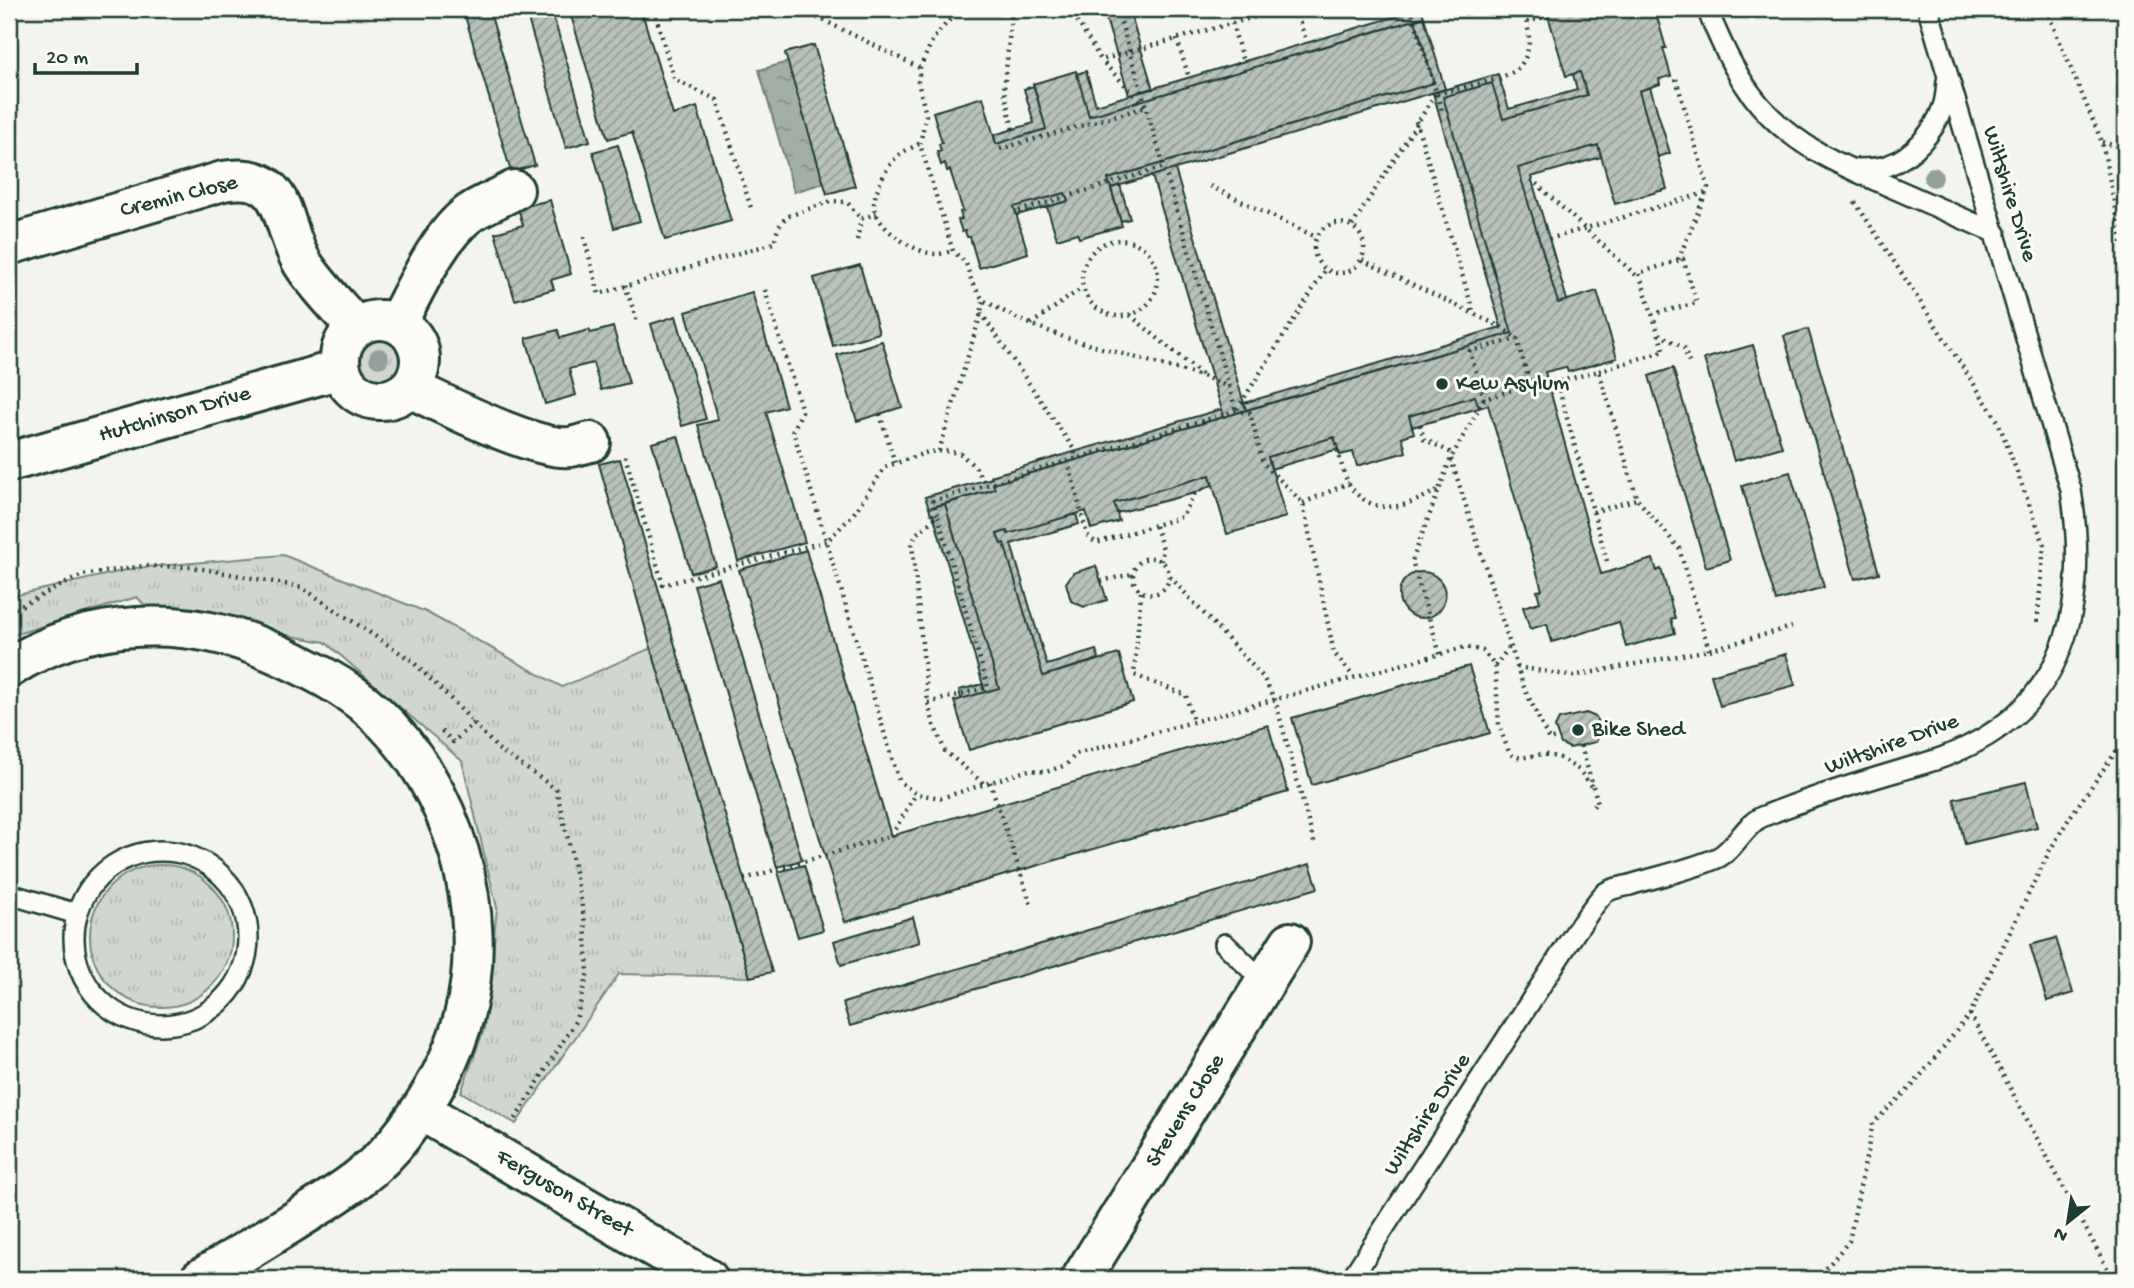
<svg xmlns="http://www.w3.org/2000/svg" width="2134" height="1288" font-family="'Gochi Hand',sans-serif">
  <defs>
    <pattern id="grass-tufts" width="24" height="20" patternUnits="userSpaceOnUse" patternTransform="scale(1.75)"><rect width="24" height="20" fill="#d1d6d1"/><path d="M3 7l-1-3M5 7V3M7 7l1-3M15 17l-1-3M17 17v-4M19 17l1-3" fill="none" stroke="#b3b9b4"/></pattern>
    <pattern id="water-ripples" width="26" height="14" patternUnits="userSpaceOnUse" patternTransform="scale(1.75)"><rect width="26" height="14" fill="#a3aea7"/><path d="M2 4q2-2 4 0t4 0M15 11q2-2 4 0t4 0" fill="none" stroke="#848f89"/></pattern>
    <pattern id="building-hatch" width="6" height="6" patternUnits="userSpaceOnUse" patternTransform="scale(1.75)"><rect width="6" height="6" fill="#b9c1bb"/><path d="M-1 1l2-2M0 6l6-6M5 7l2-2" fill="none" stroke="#969e99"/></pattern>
  </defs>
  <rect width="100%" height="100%" fill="#f4f4ef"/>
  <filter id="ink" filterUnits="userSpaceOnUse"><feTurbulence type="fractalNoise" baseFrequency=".0143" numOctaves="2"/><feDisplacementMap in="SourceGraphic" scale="14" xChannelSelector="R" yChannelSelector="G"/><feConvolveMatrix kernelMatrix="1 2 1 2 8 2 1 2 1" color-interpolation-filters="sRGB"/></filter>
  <g filter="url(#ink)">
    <!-- grass -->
    <path fill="url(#grass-tufts)" stroke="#788a82" stroke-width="2" d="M355 358a24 24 0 1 1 48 0a24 24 0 1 1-48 0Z
      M283,555L426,612L562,687L651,648L750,977L619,974L516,1124L461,1092L484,1029L497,908L462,761L325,642L151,612L137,597L17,634L9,639V597L135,568Z
      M90 936a71 71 0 1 1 142 0a71 71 0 1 1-142 0Z"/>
    <!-- water -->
    <path fill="url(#water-ripples)" stroke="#6e8179" stroke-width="2" d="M788,62L824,183L794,192L759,70Z"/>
    <!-- building -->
    <path fill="url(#building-hatch)" stroke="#1f3d34" stroke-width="2" d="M463,9H489L535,165L511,172Z
      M569,9H641L673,115L697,107L731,221L665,240L632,132L608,139Z
      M1103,9H1129L1153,89L1129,95Z
      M1421,9L1424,17L1089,116L1077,74L1086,71L1096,105Z
      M1546,9L1655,10L1666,48H1663L1671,76L1659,79L1660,84L1639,91L1667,189L1615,204L1598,145L1518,168L1558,303L1597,291L1617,358L1568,372L1566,367L1545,372L1601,574L1653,559L1657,571L1661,569L1675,618L1671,619L1675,633L1626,647L1619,622L1552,642L1547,624L1530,629L1523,607L1540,602L1537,591L1542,590L1488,405L1479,408L1475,396L1409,416L1414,433L1402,437L1406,452L1357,466L1353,452L1340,455L1334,437L1268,457L1286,517L1227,534L1210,475L1114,503L1119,521L1091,529L1086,511L1008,534L1007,531L997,534L1001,544L1004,543L1043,676L1119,654L1133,702L969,750L954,701L999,688L945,504L995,489L993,484L1512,333L1443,97L1492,83L1503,119L1587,95L1580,72L1566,76Z
      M552,12L590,141L566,148L528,19Z
      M1424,17L1445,89L1111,188L1108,179L1434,83L1415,20Z
      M1415,20L1434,83L1108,179L1122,226L1079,238L1077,233L1057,239L1047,207L1068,201L1065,193L1014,207L1028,253L979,268L970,237H967L965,231L962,232L958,220L962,219L960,212L963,211L950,170L947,171L945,163L941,165L937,152L941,151L939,144L942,143L933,112L983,97L996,144L1046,129L1033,84L1076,71L1089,116Z
      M814,45L855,186L827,194L785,53Z
      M1580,72L1587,95L1503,119L1492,83L1443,97L1512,333L1246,410L1244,403L1501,327L1433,93L1498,74L1509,109L1577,90L1573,74Z
      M1034,86L1046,129L996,144L994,135L1034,123L1024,89Z
      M1650,87L1670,153L1658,157L1639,91Z
      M618,145L640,221L614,228L593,152Z
      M1598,145L1601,157L1531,177L1567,300L1558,303L1518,168Z
      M1175,169L1246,410L1224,417L1152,176Z
      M1120,185L1130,219L1121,221L1111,188Z
      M1065,193L1068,201L1017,215L1014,207Z
      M550,200L571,274L551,280L554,289L515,300L495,233L523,225L518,208Z
      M860,265L879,333L833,346L814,278Z
      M752,292L786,406L766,412L805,542L738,561L698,425L718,420L686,312Z
      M676,316L706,419L682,426L651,324Z
      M613,327L629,383L601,390L593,363L569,369L576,395L545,404L526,338L558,330L560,338L589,330L591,333Z
      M1808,329L1879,573L1855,579L1784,336Z
      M882,341L902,407L857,421L837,355Z
      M1753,345L1782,447L1734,461L1704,359Z
      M1673,368L1730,560L1706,567L1649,376Z
      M1475,396L1479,408L1412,427L1409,416Z
      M1222,409L1224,417L993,484L995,489L929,508L925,497L992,478L991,476Z
      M678,436L716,566L691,573L652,443Z
      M1334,437L1338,449L1271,469L1268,457Z
      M620,459L744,879L772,972L750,977L651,648L599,464Z
      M1790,472L1824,587L1776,601L1742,486Z
      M1210,475L1212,485L1195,493L1117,513L1114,503Z
      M945,504L999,688L985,692L933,514H931L929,508Z
      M1076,514L1079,524L1011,544L1047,665L1096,650L1099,659L1043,676L1004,543L1001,544L997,534L1007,531L1008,534Z
      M806,550L891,836L1268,725L1288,792L845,922L739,570Z
      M1096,566L1107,600L1084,607L1071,601L1066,583L1073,573Z
      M1399 595a23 23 0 1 1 46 0a23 23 0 1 1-46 0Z
      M719,578L802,860L777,867L694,585Z
      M1786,654L1795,685L1720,706L1711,675Z
      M1469,666L1490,733L1312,785L1292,718Z
      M983,684L985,692L961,699L959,690Z
      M1586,713L1596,717L1601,733L1596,742L1570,748L1561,744L1555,727L1559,719Z
      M2026,782L2037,827L1965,844L1954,799Z
      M1310,864L1318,888L850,1026L843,1003Z
      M804,865L823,930L798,937L778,872Z
      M913,917L920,942L841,965L834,941Z
      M2056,938L2073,993L2047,1001L2030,945Z"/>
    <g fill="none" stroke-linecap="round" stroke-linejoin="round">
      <!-- service casing -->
      <g stroke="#1f3d34" stroke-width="24">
        <path id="service" d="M1707,9C1722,46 1740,86 1769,115C1804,151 1848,168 1893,188C1927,203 1961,218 1996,233
          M1856,169C1867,169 1879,169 1889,165C1912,157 1934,132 1942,109C1946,101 1946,91 1947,81
          M74 938a87 87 0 1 1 174 0a87 87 0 1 1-174 0Z
          M9,894L77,914
          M1225,944L1265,983
          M1351,1279L1576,931C1583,922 1598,898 1605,893C1611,888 1623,887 1630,885C1659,876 1690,870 1717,858C1735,850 1745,823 1764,816C1806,799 1851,785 1895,772C1913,766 1933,762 1951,754C2068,707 2089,603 2071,490L1928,9"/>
      </g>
      <!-- minor casing -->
      <g stroke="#1f3d34" stroke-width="44">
        <path id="minor" d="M9,245L223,181C291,170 278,224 303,264C318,287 339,307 356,328
          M340 360a40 40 0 1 1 80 0a40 40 0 1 1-80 0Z
          M397,323C415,290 439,235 470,213C483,204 500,198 514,190
          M409,388C445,404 534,451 570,447C577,446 585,443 591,442
          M9,462L341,369
          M9,668C87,617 187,615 270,651C307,667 346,686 375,713C454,786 491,912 464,1016C453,1058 430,1099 403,1134C374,1174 331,1198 290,1224C260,1242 230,1261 200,1279
          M420,1110L708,1279
          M1081,1279L1290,942"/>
      </g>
      <!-- path -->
      <path stroke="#1f3d34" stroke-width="4.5" stroke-dasharray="2 5" stroke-linecap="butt" d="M654,9L674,79L717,100L752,211
        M790,9L821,19L920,68
        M959,9L933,39L920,68L918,82L926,115L920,144L953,251L966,263L972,283L983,300L1018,319L1066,338L1205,377L1229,387L1236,411L1326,269
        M1012,9L1004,90L1013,130
        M1070,9L1101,60L1283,9
        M1117,9L1229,386
        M1295,9L1307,43
        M1408,9L1412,12L1443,114
        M2046,9L2102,142L2125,257
        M513,15L534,9
        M1527,22L1554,14
        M1232,23L1243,62
        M1177,39L1189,78
        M1676,79L1708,188L1678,260
        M1437,94C1454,89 1504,80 1516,70C1534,54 1531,27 1521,9
        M1416,121L1474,314
        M2102,142L2125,149
        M919,144C913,147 906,150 900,154C888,163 873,192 874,207C877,229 916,254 937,254C942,254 948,252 953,251
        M1000,149L1146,107L1101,60
        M1531,179L1639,278
        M1210,186L1316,237
        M1855,202L1998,421L2044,544L2037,625
        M1019,211L1164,167
        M1314 248a25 25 0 1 1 50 0a25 25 0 1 1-50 0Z
        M1352,226L1437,92
        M584,237L599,294L774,243L778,228L786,217L831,201L847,202L861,219L877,213
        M1549,239L1705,193
        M857,240L861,219
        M1082 278a38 38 0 1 1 76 0a38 38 0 1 1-76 0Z
        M1362,260L1501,327L1517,339
        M625,285L638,324
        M765,290L802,411L793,431L899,781L916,794L941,798L1029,770L1046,772L1066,765L1076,754L1466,647L1483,651L1495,666L1499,726L1509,752L1513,756L1521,758L1543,754L1560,758L1579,770L1594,789
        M981,313L1073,448L1077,459
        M1130,315L1202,375
        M1031,324L1082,288
        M1659,334L1684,348L1689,363
        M1599,371L1664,351L1639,273L1683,259L1697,303L1653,314
        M1484,399L1470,351L1517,339L1530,384L1543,381L1557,382
        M880,414L895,463
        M1420,425L1424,439L1454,454
        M1334,437C1339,452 1343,479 1353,490C1378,519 1412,505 1439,489
        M939,451L981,313L983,300
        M625,456L663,585L827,541L852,516L885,467L928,452L949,451L961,454L976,468L985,485
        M1451,459L1523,685L1549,740L1558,737
        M1068,461L1087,535L1096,543L1182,517L1195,493
        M1303,503L1349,483
        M1593,512L1637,499
        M1155,526L1163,549L1161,561
        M1133 576a18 18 0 1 1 36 0a18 18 0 1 1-36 0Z
        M1607,561L1557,382L1599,371L1637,499L1679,548L1709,650
        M1170,577L1263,677L1275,700L1315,846
        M1101,581L1132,574
        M1141,592L1134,675L1186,695L1193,722
        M9,612L82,575L143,566L192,567L301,587L411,660L455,703L498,749L556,789L572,856L585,922L588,972L576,1020L513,1123
        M1440,654L1412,561L1451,458L1484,399L1530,384
        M1495,666L1510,646
        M1517,667L1573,676L1709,650L1792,627
        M928,703L988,687L938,516
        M442,731L453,742L474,723
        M1581,746L1598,803L1591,807
        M990,782L1032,908
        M983,783L945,751L934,725L928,703L912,544L916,534L938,516L933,501L1236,411L1250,413L1263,463L1303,503L1334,653L1354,677
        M744,879L891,836L916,794
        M1970,1014L2113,1279
        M1817,1279L1849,1241L1873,1123L1913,1085L1970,1014L2050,850L2070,817L2120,746L2125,745"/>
      <!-- service -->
      <use href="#service" stroke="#fdfcf7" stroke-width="19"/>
      <!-- minor -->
      <use href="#minor" stroke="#fdfcf7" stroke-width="38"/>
    </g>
    <!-- trees -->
    <g fill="#93a099">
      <circle cx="1933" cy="177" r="10"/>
      <circle cx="379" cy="358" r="10"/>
    </g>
  </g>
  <!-- markers -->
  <g fill="#1f3d34" stroke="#fdfcf7" stroke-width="2.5">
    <circle cx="1442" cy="384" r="7"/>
    <circle cx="1578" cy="730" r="7"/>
  </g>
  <g text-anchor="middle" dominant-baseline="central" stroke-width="6" stroke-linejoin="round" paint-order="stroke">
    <!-- street labels -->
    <g font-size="23" fill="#1f3d34" stroke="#fdfcf7">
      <text transform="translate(2009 194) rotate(73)">Wiltshire Drive</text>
      <text transform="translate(179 197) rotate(-14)">Cremin Close</text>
      <text transform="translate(175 415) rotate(-16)">Hutchinson Drive</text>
      <text transform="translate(1892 745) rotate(-20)">Wiltshire Drive</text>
      <text transform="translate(1186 1111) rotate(-58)">Stevens Close</text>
      <text transform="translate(1428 1115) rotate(-57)">Wiltshire Drive</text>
      <text transform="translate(564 1194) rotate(30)">Ferguson Street</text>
    </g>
    <!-- poi labels -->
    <g font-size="23" fill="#1f3d34" stroke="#fdfcf7" text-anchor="start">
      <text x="1456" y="384">Kew Asylum</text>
      <text x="1592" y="730">Bike Shed</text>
    </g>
  </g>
  <!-- margin -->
  <rect width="2134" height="1288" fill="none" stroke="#fdfcf7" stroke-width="35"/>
  <rect x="18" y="18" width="2099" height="1253" fill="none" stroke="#1f3d34" stroke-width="2.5" filter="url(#ink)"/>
  <!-- north arrow -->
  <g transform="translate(2068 1222) rotate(210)" stroke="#fdfcf7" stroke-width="5" paint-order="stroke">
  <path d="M0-5L12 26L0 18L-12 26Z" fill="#1f3d34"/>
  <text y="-10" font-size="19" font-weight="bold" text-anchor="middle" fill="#1f3d34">N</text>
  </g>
  <!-- scale -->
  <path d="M35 63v10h102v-10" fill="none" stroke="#1f3d34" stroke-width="3.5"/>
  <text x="46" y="63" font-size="21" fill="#1f3d34" stroke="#fdfcf7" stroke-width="5" paint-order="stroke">20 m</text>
</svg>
